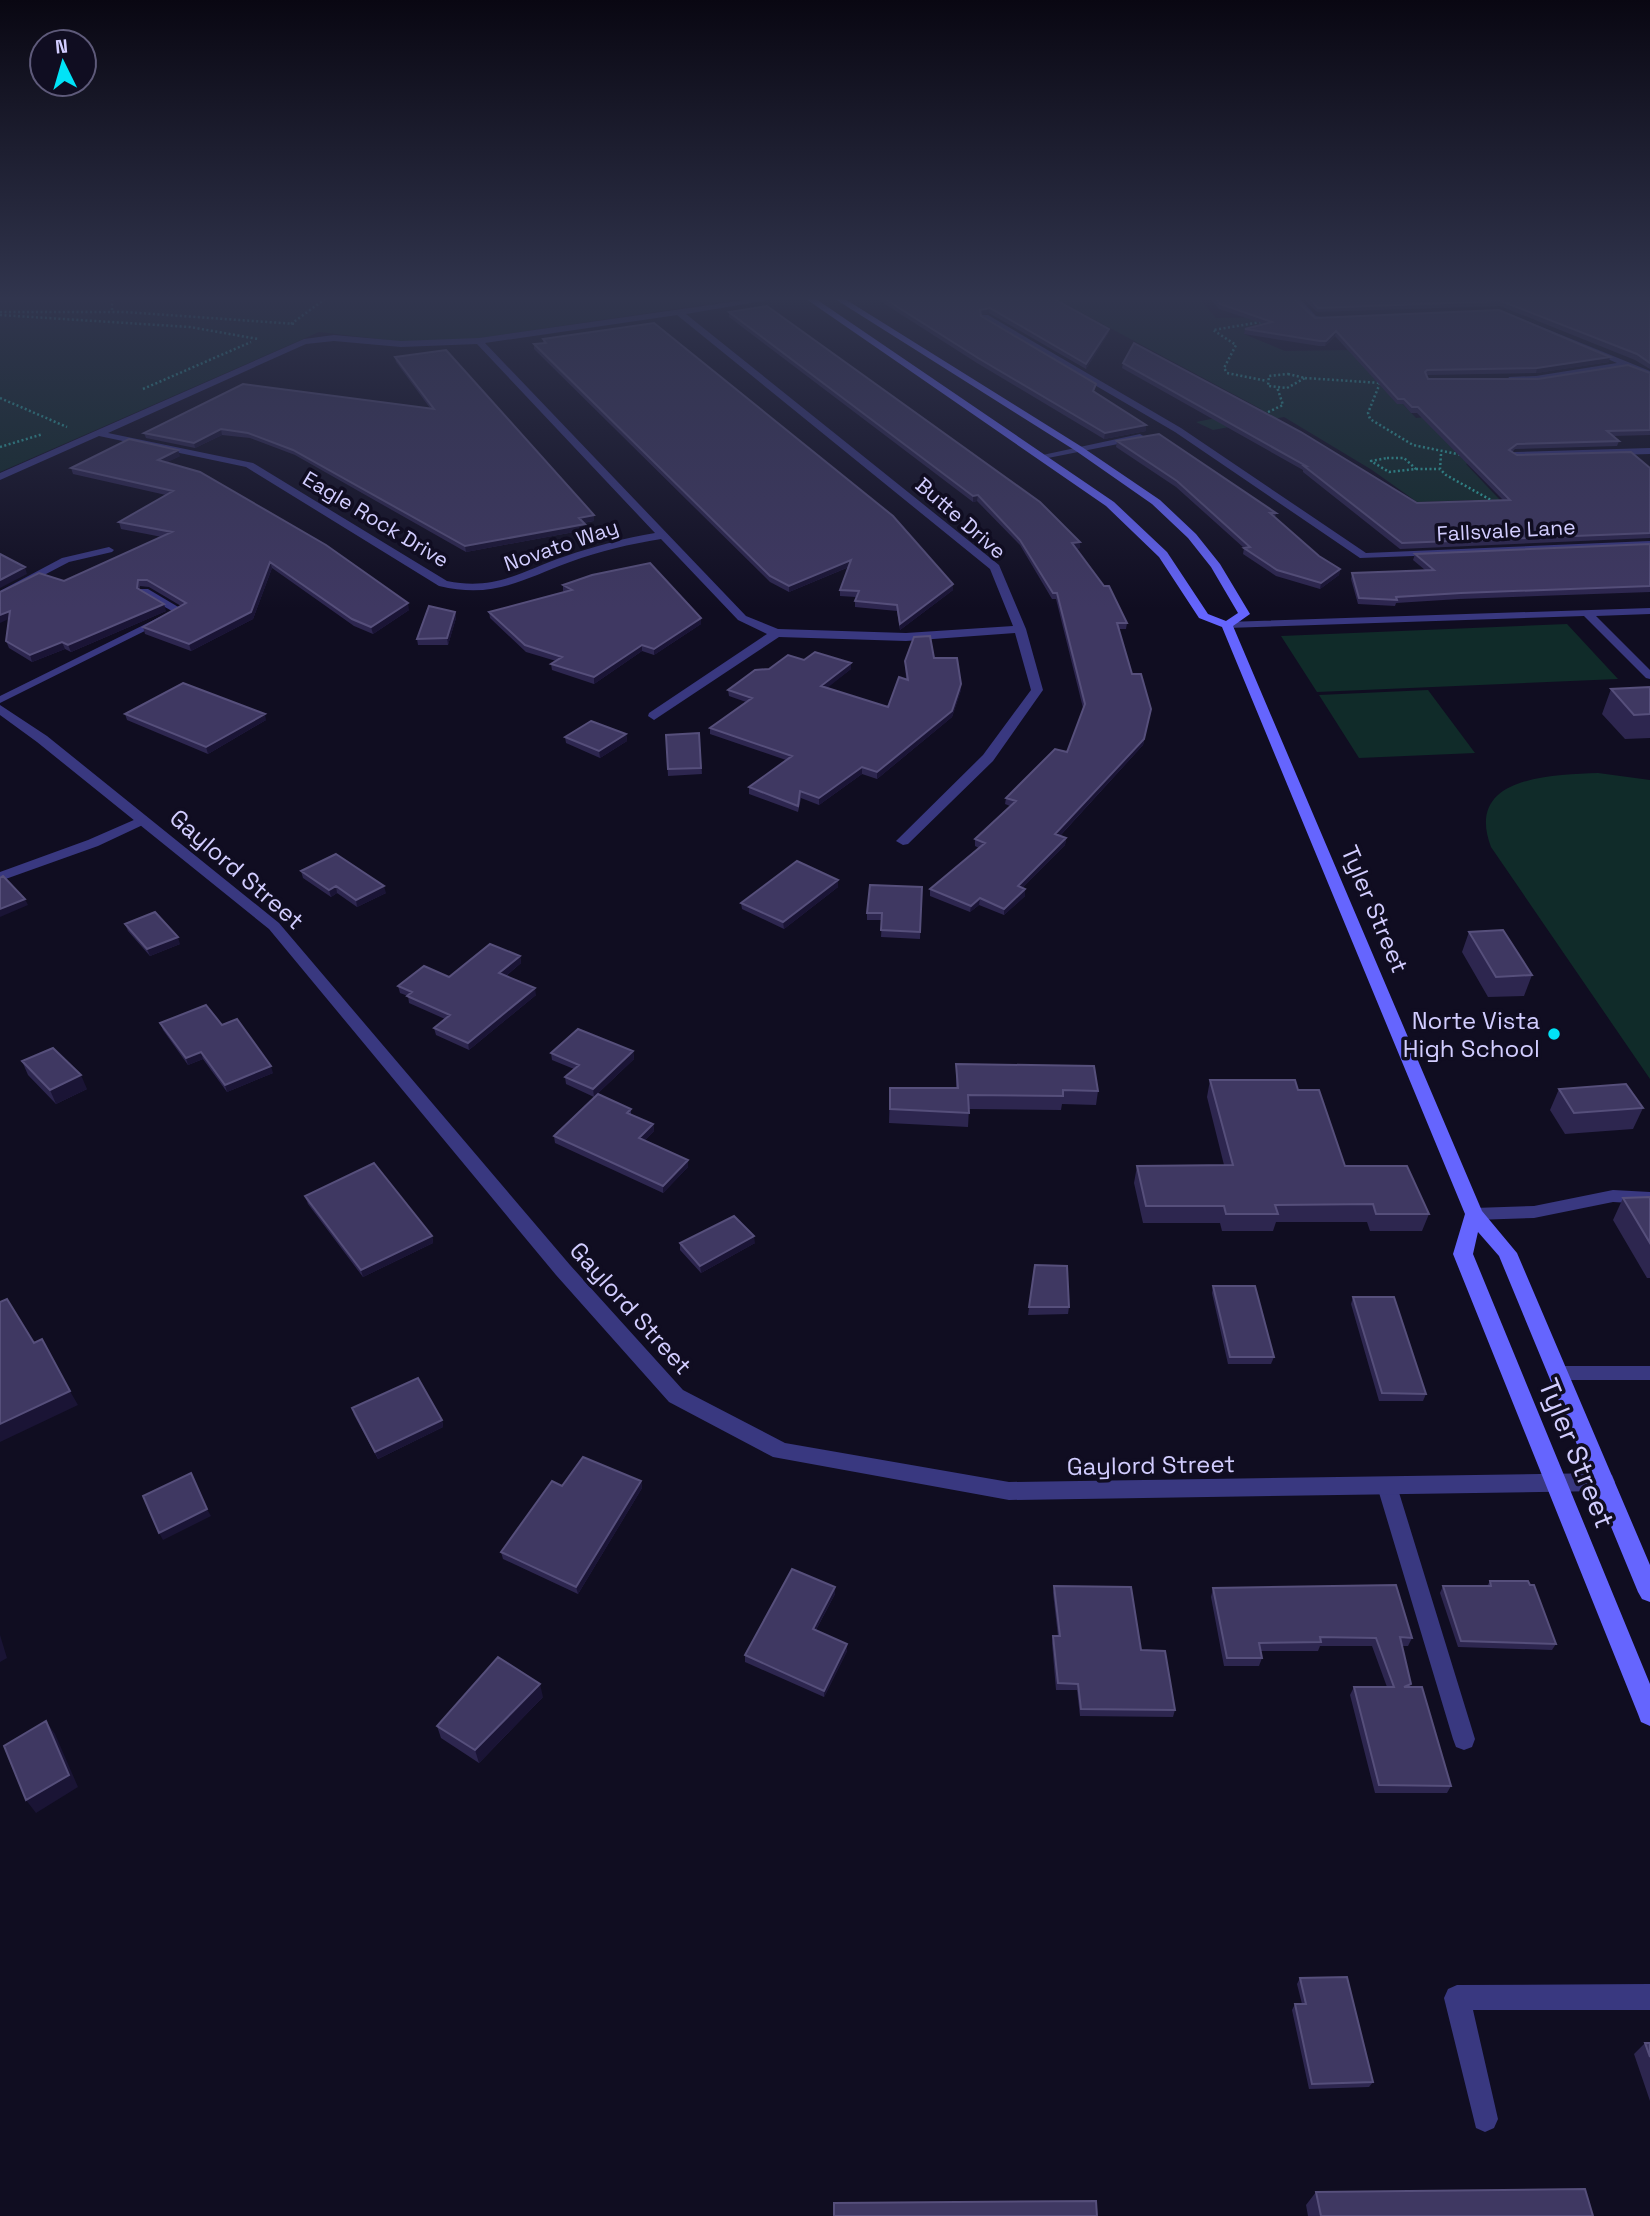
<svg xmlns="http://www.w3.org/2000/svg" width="1650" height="2216" font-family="'Space Grotesk',sans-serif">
  <rect width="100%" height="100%" fill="#100d21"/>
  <!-- green -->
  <path fill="#102b29" d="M0,299H743L466,340L405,342L319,332L0,472Z
    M1056,299H1200L1216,318L1289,317L1297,321L1244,334L1285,351L1351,350L1416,418L1428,417L1482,460L1466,464L1533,535L1504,536L1473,500L1417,502L1372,470L1284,417L1213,430L1196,422L1261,409Z
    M1567,624L1618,679L1317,692L1281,636Z
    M1428,690L1475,753L1359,758L1319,695Z
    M1598,773L1650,780V1079L1491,847C1464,776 1551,775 1598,773Z"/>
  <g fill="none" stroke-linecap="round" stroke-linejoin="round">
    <!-- path -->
    <path stroke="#2eb2a7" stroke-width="2.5" stroke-dasharray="2 2.5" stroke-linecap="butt" d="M112,299V312
      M0,312H125L296,324
      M0,315L190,327L258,339
      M1261,322L1213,330L1236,345L1224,368L1227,373L1267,381
      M291,324L325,299
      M1288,374L1305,378L1287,388L1268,386L1269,376Z
      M1305,378L1381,383
      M1380,383L1368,413L1370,419L1413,445L1462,455
      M143,389L251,342
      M0,398L67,427
      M1264,414L1283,405L1277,387
      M0,447L43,434
      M1441,454L1440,469L1446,475L1498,504
      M1387,458H1404L1416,469L1389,472L1371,461Z
      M1416,469H1440"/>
    <!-- service -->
    <path fill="#393880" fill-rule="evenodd" d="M109,547L114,550L112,552L69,562L0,598V591L62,558Z
      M140,589H148L185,611L0,703V696L172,611L140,593Z
      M1650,608V614L1596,616L1650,670V679L1646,678L1584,616L1227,628L1222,625L1227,622Z
      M143,816L147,817V823L98,846L0,881V872L88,840Z
      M1613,1190L1650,1192V1204L1613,1202L1534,1218L1474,1220L1468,1218L1466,1214L1468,1210L1474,1208L1534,1206Z
      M1559,1366H1650V1380H1559L1552,1378L1550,1373L1552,1368Z
      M1387,1478L1394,1480L1397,1486L1475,1739L1472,1747L1464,1750L1456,1747L1453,1739L1377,1486L1380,1480Z
      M1650,1984V2010H1473L1498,2119L1494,2128L1485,2132L1476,2128L1444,1998L1448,1989L1457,1985Z"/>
    <!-- minor -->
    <path fill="#393880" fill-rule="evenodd" d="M752,299H774L686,314L999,565L1026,629L1043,690L993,761L908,844L903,845L896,841L983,755L1031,690L1015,633L906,641L779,637L654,720L648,716L649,713L767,634L738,620L661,539C630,544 600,551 570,562C521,580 494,599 439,586L246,467L99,436L0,480V473L304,339L334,335L401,341L479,338ZM677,315L990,569L1013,626L906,633L778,629L746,616L485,343ZM334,341L401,347L477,344L655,533C625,538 595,546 566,556C521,571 496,591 447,581L253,463L108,433L306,344Z
      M1291,299H1300L1316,316L1327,318L1311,320Z
      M1505,312L1650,371V377L1626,367L1536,382H1506L1509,377L1536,376L1617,363L1505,316Z
      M982,315H988L1181,428L1366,553L1650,541V547L1360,558L1175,432L982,319Z
      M1140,434L1145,437L1143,439L1043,459L1038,456Z
      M1650,448V454L1515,458L1510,455L1515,452Z
      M0,705L47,736L279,923L570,1265L683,1390L785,1443L1009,1482L1604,1473L1612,1475L1615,1482L1612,1489L1604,1491L1009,1500L773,1457L669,1402L556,1275L269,929L37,742L0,715Z"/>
    <!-- secondary -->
    <path fill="#6565fe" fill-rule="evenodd" d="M806,299H816L1114,502L1167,552L1208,614L1226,621L1238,613L1211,567L1188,538L1152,504L1076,451L835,299H845L1082,447L1160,500L1196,534L1220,564L1250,614L1233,626L1482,1211L1517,1253L1650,1565V1602L1642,1599L1638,1592L1499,1256L1478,1232L1473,1254L1650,1684V1726L1641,1722L1638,1714L1453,1254L1465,1214L1222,627L1199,618L1159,557L1106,506Z"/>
  </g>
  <!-- wall -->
  <path fill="#2d264f" d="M877,299H1054L1109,329L1108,334L1086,369L989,313L981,315V316L1096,384L1094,392L1146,425V431L1104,439L977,363Z
    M1211,299H1294L1315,318L1609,362L1536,373L1426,375L1428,379H1538L1650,373V435L1613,436L1619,441L1617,446L1515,449L1512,452L1517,455L1650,468V538L1400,549L1303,472V470L1122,368L1123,363L1417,503L1503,500L1417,413H1411L1403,404H1397L1335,336L1325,346H1319L1244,334L1245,329L1264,324L1219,309Z
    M1304,299H1650V369L1635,360L1500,306L1317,312Z
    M729,312L1080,548L1076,549L1127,623L1126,629H1118L1132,674L1150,715L1143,745L1060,836L1066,838L1065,845L1022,888L1025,896L1004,915L979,905L970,912L930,896V889L979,848L975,846V839L1010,806L1005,804L1006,798L1067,752L1083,708L1056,599H1052L1020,545L977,501L973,502L729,317Z
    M543,339L953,584V590L900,630L897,611L855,607V601L856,597L840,596V590L849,567L789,592L770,582L534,349V344L543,343Z
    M395,357L594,515V521L583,523L585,530L466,552L295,455L250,438L222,435L195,448L146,438L144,433L430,408L396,362Z
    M1117,441L1276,513L1275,517L1319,556L1340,569L1339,575L1320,589L1276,576L1243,554L1244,548L1176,487L1116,447Z
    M180,456L167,462L409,610L373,634L354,626L272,568L253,619L191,651L145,634L143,627L181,606L149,587L140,586L139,590L166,611L71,652L65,649L32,662L9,648L6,641L9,619L64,581L162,537L121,529L119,522L166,495L73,474L71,468Z
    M1650,544V592L1459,599L1396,603L1395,606L1358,604L1351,579L1352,573L1425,570L1413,560L1415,554Z
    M563,585L701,618V624L654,655L642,651L594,684L552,670L551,664L556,661L526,652L490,618L489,612L565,592L563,591Z
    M455,612L456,618L448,645H418L417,639Z
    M934,658L961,684V690L952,717L877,779L862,774L819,805L801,798L798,812L749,794V787L786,760L710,734V728L746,702L729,696L728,690L769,669L804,660L851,663V669L826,688L888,707L906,679L905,661Z
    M1650,687V738L1625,739L1602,714L1611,689Z
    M125,714L266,720L208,754L127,720Z
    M699,733L702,774L668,776L666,735Z
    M626,734L627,741L600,758L566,743L565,737Z
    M301,871L386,893L357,907L337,893L331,897L303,878Z
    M838,880V887L784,929L742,909L741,903Z
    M922,887L920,939L881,937L882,920H867V913Z
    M125,924L180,944L150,956L128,931Z
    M1469,932L1532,975L1524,996L1488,997L1462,952Z
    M520,956L521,963L506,976L536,995L469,1050L436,1035L434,1028L445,1019L409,1003L408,996L400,993L398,986L449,977Z
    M160,1023L273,1073L227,1092L203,1059L188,1065L163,1030Z
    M633,1051L634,1059L594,1097L566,1084L565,1077L574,1069L552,1060L551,1053Z
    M22,1061L87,1089L56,1104L28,1075Z
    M956,1064L1098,1091L1096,1105L1062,1104L1061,1110L969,1109L968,1127L889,1123L890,1088H956Z
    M1210,1080L1298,1090L1345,1166L1429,1214L1422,1231H1370L1367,1222H1276L1273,1231H1222L1220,1223H1143L1134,1183L1137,1166L1224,1165L1207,1097Z
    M1559,1089L1643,1108L1633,1129L1565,1134L1550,1110Z
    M631,1109V1114L653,1124L654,1131L644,1141L688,1160V1167L663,1193L555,1143L554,1136Z
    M305,1196L432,1236L433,1243L363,1277L308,1204Z
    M1650,1197V1278H1647L1613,1220L1623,1198Z
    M680,1243H755L701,1273L680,1250Z
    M1035,1265L1069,1307L1068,1314L1028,1315Z
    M1213,1286L1274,1357L1271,1364H1228L1212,1293Z
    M1353,1297L1426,1394L1423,1401H1379L1351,1304Z
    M352,1408L442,1420L443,1427L378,1459L354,1415Z
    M641,1481L642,1488L578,1594L503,1559L501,1552Z
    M1490,1581L1556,1644L1552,1650L1458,1647L1440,1593L1443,1586H1487Z
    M1054,1586L1141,1650L1175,1710L1173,1717L1080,1716L1077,1690H1056L1052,1643L1053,1636H1058L1053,1593Z
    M835,1587V1594L816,1630L847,1644V1651L824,1697L745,1662V1655Z
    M1213,1588L1412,1638L1408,1646H1402L1410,1687L1451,1786L1447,1793H1375L1350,1695L1354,1687H1387L1372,1646H1320L1318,1651H1261L1262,1658L1259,1666H1224L1211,1597Z
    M543,1697L479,1763L441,1738L437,1726Z
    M1300,1978L1373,2082L1369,2087L1309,2089L1292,2010L1295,2004H1302L1297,1984Z
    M1645,2043H1650V2101L1634,2054Z
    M1316,2192L1593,2216H1308L1306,2205Z"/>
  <!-- shaded-wall -->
  <path fill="#1a1435" d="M990,308L989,313L979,315L980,310Z
    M1109,329L1108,334L1086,369V364Z
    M1336,331L1335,336L1325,346L1326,341Z
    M1610,357L1609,362L1536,373L1537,368Z
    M1146,425V431L1104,439L1105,433Z
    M221,429L222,435L195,448L194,443Z
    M178,450L180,456L160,466L158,460Z
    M978,495L977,501L973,502V496Z
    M594,515V521L580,523L579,518Z
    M585,524V530L466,552L465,546Z
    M1080,542V548L1071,549L1072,543Z
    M851,560V566L789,592V586Z
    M270,562L272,568L253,619L191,651L189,644Z
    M25,567L27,574L0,588V580Z
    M1340,569L1339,575L1320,589L1321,583Z
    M953,584V590L900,630V624Z
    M408,603L409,610L373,634L371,627Z
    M164,604L166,611L71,652L68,645Z
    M10,611L13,617L0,623V615Z
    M455,612L456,618L448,645L447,638Z
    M701,618V624L654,655V649Z
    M62,642L65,649L32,662L30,655Z
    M642,645V651L594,684V677Z
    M851,663V669L821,693V686Z
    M961,684V690L952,717L877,779V772Z
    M1151,709L1143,745L1055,841V834Z
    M265,714L266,720L208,754L206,747Z
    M626,734L627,741L600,758L599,751Z
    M862,767V774L819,805V798Z
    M1066,838L1065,845L1017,893L1018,886Z
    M838,880V887L784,929L783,922Z
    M336,886L337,893L331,897L329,890Z
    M384,886L386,893L357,907L356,900Z
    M1025,889V896L1004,915V909Z
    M980,898L979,905L970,912L971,906Z
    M25,899L28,905L0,917V909Z
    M178,937L180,944L150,956L147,949Z
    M520,956L521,963L501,980L499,973Z
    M535,988L536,995L469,1050L468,1043Z
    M633,1051L634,1059L594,1097L593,1089Z
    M201,1052L203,1059L188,1065L186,1058Z
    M271,1066L273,1073L227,1092L225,1085Z
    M81,1075L87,1089L56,1104L50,1090Z
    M653,1124L654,1131L640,1145L639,1138Z
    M688,1160V1167L663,1193V1186Z
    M432,1236L433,1243L363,1277L361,1270Z
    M754,1236L755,1243L701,1273L700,1266Z
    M70,1391L78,1405L0,1442V1424Z
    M442,1420L443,1427L378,1459L375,1452Z
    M641,1481L642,1488L578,1594L576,1587Z
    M207,1509L211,1516L163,1540L159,1533Z
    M835,1587V1594L813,1635V1629Z
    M0,1635L7,1658L0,1662Z
    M847,1644V1651L824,1697V1691Z
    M540,1684L543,1697L479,1763L475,1750Z
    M46,1721L55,1734L78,1787L36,1813L26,1800Z"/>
  <!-- building -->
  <path fill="#3f3862" stroke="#564f7b" stroke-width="2" d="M885,299H1054L1109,329L1086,364L990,308L980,310L981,316L1096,384L1093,391L1146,425L1105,433L978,358Z
    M1216,299H1294L1315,318L1499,310L1610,357L1537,368L1427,370L1425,372L1428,379H1538L1628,365L1650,373V430L1607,431L1619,441L1517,444L1509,450L1517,455L1631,452L1650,468V533L1402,543L1304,466H1306L1123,363L1134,343L1301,432L1417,503L1510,500L1418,407H1412L1404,399H1398L1336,331L1326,341H1320L1245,329L1272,322L1220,304Z
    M1310,299H1650V363L1637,354L1501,301L1318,308Z
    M767,306L1040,502L1080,542L1072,543L1104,586H1109L1127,623H1117L1132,674H1141L1151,709L1144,739L1055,834L1066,838L1018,886L1025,889L1004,909L980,898L971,906L930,889L985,843L975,839L1016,801L1006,798L1055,749L1067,752L1085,704L1057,593H1053L1020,540L978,495L973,496L729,312Z
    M654,323L893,516L953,584L900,624L897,605L855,601L859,591L840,590L851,560L789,586L770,576L534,344L546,343L543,339Z
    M446,350L594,515L579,518L585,524L465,546L293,450L248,433L221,429L194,443L144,433L243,384L434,409L395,357Z
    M1159,434L1276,513H1270L1319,556L1340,569L1321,583L1277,570L1244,548L1250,547L1177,481L1117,441Z
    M129,439L178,450L158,460L200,472L326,545L408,603L371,627L352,619L270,562L251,612L189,644L143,627L186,603L147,580H138L137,588L164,604L68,645L62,642L30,655L6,641L10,611L0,615V592L39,573L64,581L172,532L119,522L173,491L71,468Z
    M1650,544V586L1461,593L1396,597L1397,600L1359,598L1352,573L1434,570L1415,554Z
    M0,554L25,567L0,580Z
    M650,563L701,618L654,649L642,645L594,677L551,664L562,657L525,645L489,612L572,590L563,585L592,575Z
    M429,606L455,612L447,638L417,639Z
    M930,636L934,658H957L961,684L952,711L877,772L862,767L819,798L800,791L798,806L749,787L792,756L710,728L752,698L728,690L755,670L769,669L788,655L804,660L815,652L851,663L821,686L888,707L899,677L908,680L905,661L914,637Z
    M183,683L265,714L206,747L125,714Z
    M1650,687V714L1634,715L1611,689Z
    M591,721L626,734L599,751L565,737Z
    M699,733L701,768L668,769L666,735Z
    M336,854L384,886L356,900L336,886L329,890L301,871Z
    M797,861L838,880L783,922L741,903Z
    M3,876L25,899L0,909V878Z
    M870,885L922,887L920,932L881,930L882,913H867Z
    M155,912L178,937L147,949L125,924Z
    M1503,930L1532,975L1496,977L1469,932Z
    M490,944L520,956L499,973L535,988L468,1043L434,1028L450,1015L407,996L412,992L398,986L424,966L449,977Z
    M206,1005L222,1025L237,1019L271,1066L225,1085L201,1052L186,1058L160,1023Z
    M578,1029L633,1051L593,1089L565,1077L579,1065L551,1053Z
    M53,1048L81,1075L50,1090L22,1061Z
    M956,1064L1094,1066L1098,1091L1063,1090V1096L968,1095L969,1113L890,1109V1088H958Z
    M1210,1080H1295L1298,1090H1319L1345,1166H1407L1429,1214H1376L1373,1204L1275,1205L1278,1214H1226L1224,1206H1146L1137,1166L1233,1165Z
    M1626,1084L1643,1108L1574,1113L1559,1089Z
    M598,1094L631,1109L627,1113L653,1124L639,1138L688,1160L663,1186L554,1136Z
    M374,1163L432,1236L361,1270L305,1196Z
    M1650,1197V1243L1623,1198Z
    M734,1216L754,1236L700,1266L680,1243Z
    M1035,1265L1067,1266L1069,1307H1029Z
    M1213,1286H1255L1274,1357H1230Z
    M1353,1297H1394L1426,1394L1382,1393Z
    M7,1299L34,1343L42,1339L70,1391L0,1424V1302Z
    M418,1378L442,1420L375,1452L352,1408Z
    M583,1457L641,1481L576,1587L501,1552L552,1481L562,1486Z
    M191,1473L207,1509L159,1533L143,1496Z
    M792,1569L835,1587L813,1629L847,1644L824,1691L745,1655Z
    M1490,1581H1528L1530,1585H1534L1556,1644L1461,1641L1443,1586H1491Z
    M1396,1585L1412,1638L1400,1637L1411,1684L1404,1687H1422L1451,1786L1379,1785L1354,1687H1394L1376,1638L1320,1637L1321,1642L1259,1643L1262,1658H1227L1213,1588Z
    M1054,1586L1131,1587L1141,1650L1165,1651L1175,1710L1081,1709L1078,1684L1058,1683L1053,1636H1060Z
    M498,1657L540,1684L475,1750L437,1726Z
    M46,1721L69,1775L26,1800L4,1746Z
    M1347,1977L1373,2082L1312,2084L1295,2004H1306L1300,1978Z
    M1645,2043H1650V2057Z
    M1585,2189L1593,2216H1321L1316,2192Z
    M1096,2201L1097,2216H834V2203Z"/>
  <!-- sky -->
  <linearGradient id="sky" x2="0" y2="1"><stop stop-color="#090712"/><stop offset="0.49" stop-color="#31354e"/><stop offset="1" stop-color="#31354e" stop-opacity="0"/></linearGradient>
  <rect width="1650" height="609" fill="url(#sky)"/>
  <!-- markers -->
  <circle fill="#01e3f7" stroke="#100d21" stroke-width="2.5" cx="1554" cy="1034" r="7"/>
  <g text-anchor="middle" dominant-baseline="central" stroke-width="7" stroke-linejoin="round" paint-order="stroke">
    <!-- far-street labels -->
    <g font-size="21" fill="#d2cdff" stroke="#100d21">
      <text transform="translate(961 518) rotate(41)">Butte Drive</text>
      <text transform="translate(376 519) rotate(31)">Eagle Rock Drive</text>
      <text transform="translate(1506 530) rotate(-3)">Fallsvale Lane</text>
      <text transform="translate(561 545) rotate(-19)">Novato Way</text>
    </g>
    <!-- street labels -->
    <g font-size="24" fill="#d2cdff" stroke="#100d21">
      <text transform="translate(237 869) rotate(41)">Gaylord Street</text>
      <text transform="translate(1375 909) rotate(67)">Tyler Street</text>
      <text transform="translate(631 1308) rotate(48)">Gaylord Street</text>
      <text transform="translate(1151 1465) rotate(-1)">Gaylord Street</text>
    </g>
    <!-- poi labels -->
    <g font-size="24" fill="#d2cdff" stroke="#100d21" text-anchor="end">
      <text x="1540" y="1020">Norte Vista<tspan x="1540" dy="28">High School</tspan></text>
    </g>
    <!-- near-street labels -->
    <g font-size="28" fill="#d2cdff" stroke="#100d21">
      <text transform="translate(1577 1453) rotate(68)">Tyler Street</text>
    </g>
  </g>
  <!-- north arrow -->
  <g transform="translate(63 63) rotate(355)"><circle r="33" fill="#100d21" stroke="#5e5a7a" stroke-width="2"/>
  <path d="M0-5L12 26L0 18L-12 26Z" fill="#01e3f7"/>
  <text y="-10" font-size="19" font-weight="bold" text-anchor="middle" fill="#d2cdff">N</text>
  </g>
</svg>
